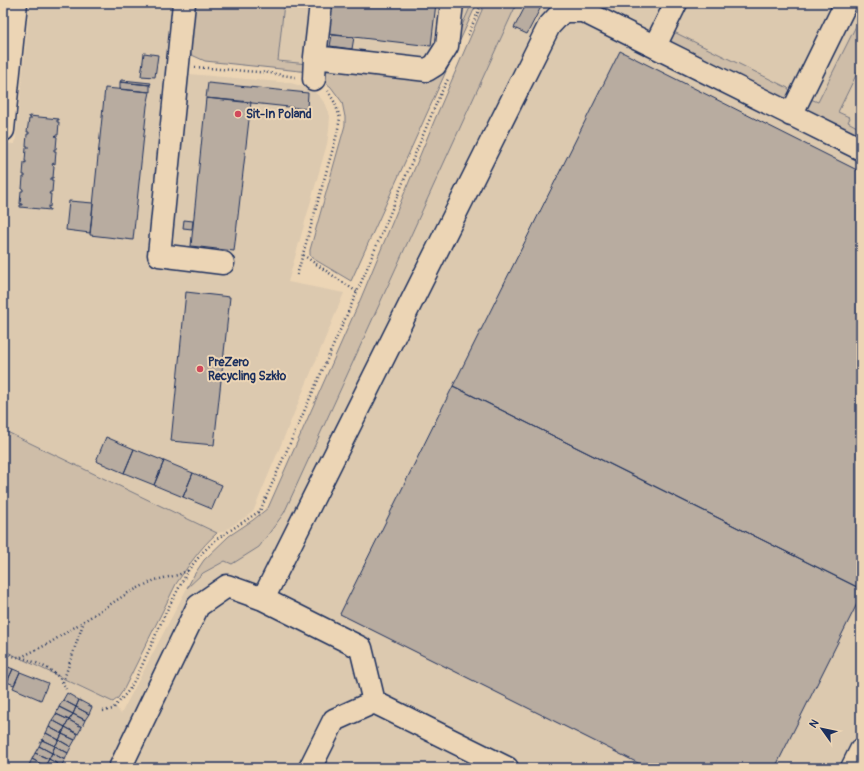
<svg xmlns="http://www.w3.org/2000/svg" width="864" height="771" font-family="Pangolin,sans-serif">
  <rect width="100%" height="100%" fill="#ecd5b5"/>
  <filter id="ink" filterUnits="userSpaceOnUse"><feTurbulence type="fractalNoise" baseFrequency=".025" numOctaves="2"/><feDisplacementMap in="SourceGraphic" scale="8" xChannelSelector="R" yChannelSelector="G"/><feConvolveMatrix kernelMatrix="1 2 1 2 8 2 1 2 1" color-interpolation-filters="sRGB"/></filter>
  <g filter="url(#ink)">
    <!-- built -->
    <path fill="#dcc9af" d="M30,3H173L166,72L291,83L311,89L320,97L326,105L330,116L329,130L327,144L288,282L344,293L253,512L223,532L217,533L3,430V143L15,144Z
      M284,3H472L440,77L278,61Z
      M517,3H861V768H3V650L113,702L121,714L187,588L203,573L225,561L259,547L284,513Z"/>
    <!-- green -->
    <path fill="#cebda8" stroke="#747683" d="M190,3H284L278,61L439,77L472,3H477L351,281L312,258L310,255V250L345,125V117L342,102L331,87L314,73L300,71L205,61L194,56L189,54Z
      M485,3H517L284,513L259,547L232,564L225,561L203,573L187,588L194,575L204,560L229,536L253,520L268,508L361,298L435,119Z
      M861,16V65L838,112L849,117L850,118L848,122L857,127L860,123H861V140L807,110L805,106L808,98L818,102Z
      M672,32L676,33L788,88L790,91V95L786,100L668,42Z
      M3,430L217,533C201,547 188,566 176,584L124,689L118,698L113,702L3,650Z"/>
    <!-- building -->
    <path fill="#b8aca0" stroke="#1b2f5e" d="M332,3H436L431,46L328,34Z
      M527,3H538L542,5L527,34L514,28Z
      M332,35L354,37L352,49L330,46Z
      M620,51L861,172V589L453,386Z
      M144,53L158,55L155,77L141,76Z
      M121,80H122L151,83L150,85L120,82Z
      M120,82L150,85V92L120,89Z
      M208,83L308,93L307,109L206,98Z
      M105,88L150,92L147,106L133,240L90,235Z
      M206,98L251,102L234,251L191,246Z
      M29,116L59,119V120H57V122H59L58,135H56L55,136L57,137L56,149H54V151H56L55,164L53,163L52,165L54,166L53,178H51V180H53L52,192H50L49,194H51L50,207L48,206V208L50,209V210L20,207V205H22V204H20L21,191H23V189H22L23,177H25V175H23L24,162L26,163V161H25L26,148H28V146H26L27,134H29V132H27L29,119H31V118L29,117Z
      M69,201L93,203L90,233L66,230Z
      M184,220L193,221L192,229L183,228Z
      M186,292L230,297L214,445L171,441Z
      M453,386L861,589V596L775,768H648L340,614Z
      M106,437L134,449L124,473L96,461Z
      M134,449L164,461L154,485L124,473Z
      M164,461L193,473L183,497L154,485Z
      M193,473L222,485L212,509L183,497Z
      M6,666L13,669L7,682L3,680V672Z
      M13,669L20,672L14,685L7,682Z
      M20,672L48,683L41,700L13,688Z
      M67,693L79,700L76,707L63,700Z
      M63,700L76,707L73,714L59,707Z
      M79,700L92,707L89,714L76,707Z
      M59,707L73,714L69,720L56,714Z
      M76,707L89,714L85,720L73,714Z
      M56,714L69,720L65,727L52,720Z
      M73,714L85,720L82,727L69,720Z
      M52,720L65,727L62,734L49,727Z
      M69,720L82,727L78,734L65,727Z
      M49,727L62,734L59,740L46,733Z
      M65,727L78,734L75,740L62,734Z
      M46,733L59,740L55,746L42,740Z
      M62,734L75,740L71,747L59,740Z
      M42,740L55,746L52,753L39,746Z
      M59,740L71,747L68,753L55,746Z
      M39,746L52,753L49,759L35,753Z
      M55,746L68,753L65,760L52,753Z
      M35,753L49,759L45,766L32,759Z
      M52,753L65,760L61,766L49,759Z
      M32,759L45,766L44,768H34L29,765Z
      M49,759L61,766L60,768H49L45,766Z"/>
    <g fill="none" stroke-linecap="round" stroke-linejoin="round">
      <!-- minor casing -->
      <g stroke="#1b2f5e" stroke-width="25">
        <path id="minor" d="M184,3L159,255L223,263
          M321,3L315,57L427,70L435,65L447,46L452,3
          M655,46L676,3
          M314,79L315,57
          M791,115L846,3
          M3,130L16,3
          M120,768L198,606L227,586L263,599
          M310,768L334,720L374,702
          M507,768L374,702L361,648L263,599L549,26L563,11H583L861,149
          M852,768L861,750"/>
      </g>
      <!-- path -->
      <path stroke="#1b2f5e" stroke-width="2.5" stroke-dasharray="1 3" stroke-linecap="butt" d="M468,35L482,3
        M195,67L270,73L295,77
        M303,255L357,292
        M297,275L337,134L340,118L335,103L328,91
        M3,650C6,651 8,654 11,655C15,657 19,657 23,658C40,664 59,671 66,689
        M21,657L48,644L128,593L155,580L178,575L189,570
        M63,682L84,621
        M103,711L113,709L129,690L140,670L165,614L189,569L203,552L217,539L260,511L357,292L439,97L448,79"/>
      <!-- minor -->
      <use href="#minor" stroke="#ecd5b5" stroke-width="22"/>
    </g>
  </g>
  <!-- markers -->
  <g fill="#d1495b" stroke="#ecd5b5" stroke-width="1.5">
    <circle cx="238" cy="114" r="4"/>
    <circle cx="200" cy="369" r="4"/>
  </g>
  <g text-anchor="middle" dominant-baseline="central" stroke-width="4" stroke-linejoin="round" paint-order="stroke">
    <!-- poi labels -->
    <g font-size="12" font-weight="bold" fill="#1b2f5e" stroke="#ecd5b5" text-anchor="start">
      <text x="246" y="114">Sit-In Poland</text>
      <text x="208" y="362">PreZero<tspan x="208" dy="14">Recycling Szkło</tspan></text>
    </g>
  </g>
  <!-- margin -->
  <rect width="864" height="771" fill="none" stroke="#ecd5b5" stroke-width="16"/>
  <rect x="8" y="8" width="848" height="755" fill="none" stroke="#1b2f5e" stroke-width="1.5" filter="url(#ink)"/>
  <!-- north arrow -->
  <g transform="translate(822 729) rotate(303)" stroke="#ecd5b5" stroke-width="3" paint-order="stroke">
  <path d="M0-3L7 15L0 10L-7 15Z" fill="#1b2f5e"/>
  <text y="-6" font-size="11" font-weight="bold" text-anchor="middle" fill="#1b2f5e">N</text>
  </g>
</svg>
